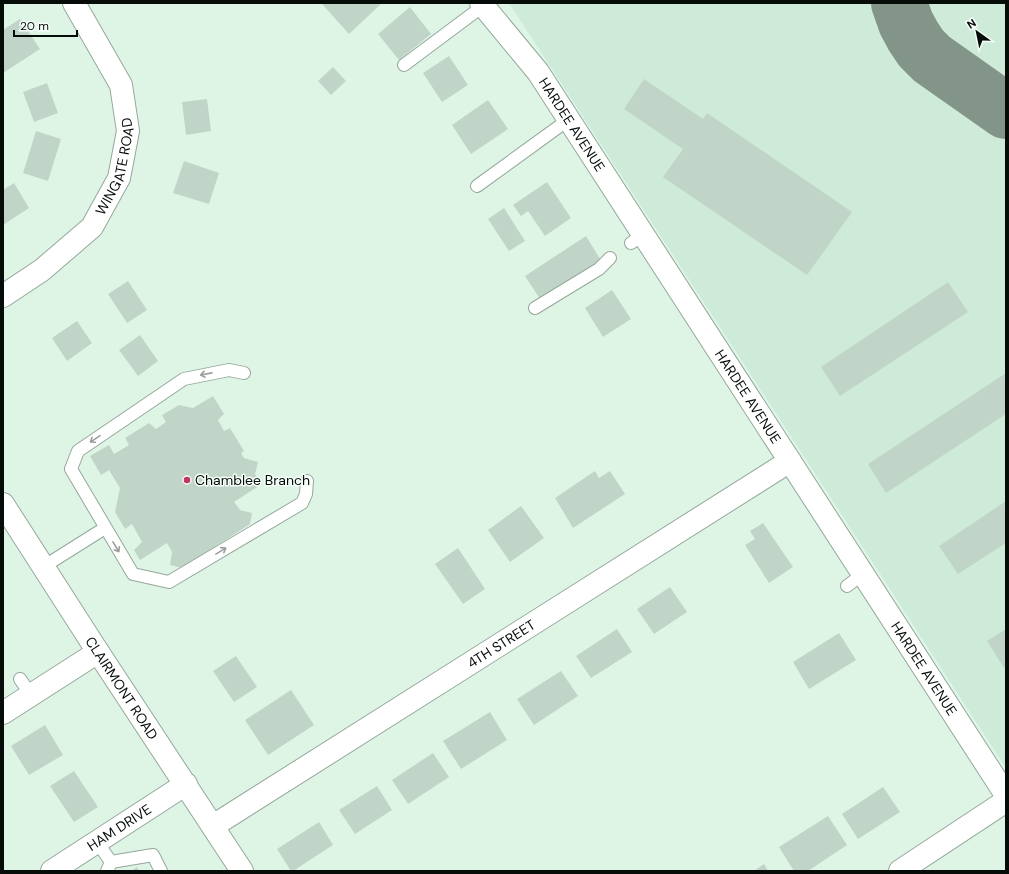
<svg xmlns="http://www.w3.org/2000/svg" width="1009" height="874" font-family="'DM Sans',sans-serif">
  <rect width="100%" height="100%" fill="#def5e6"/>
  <!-- built -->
  <path fill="#cdebd8" d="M509,3H1006V768L742,361Z"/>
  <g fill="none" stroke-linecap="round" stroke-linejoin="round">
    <!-- taxiway -->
    <path stroke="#839489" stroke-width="56" d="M899,3L906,23L913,36L921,48L932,59L1006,111"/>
  </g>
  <!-- building -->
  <path fill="#c0d5c8" d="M323,3H382L349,34L322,4Z
    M410,7L431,34L399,60L378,34Z
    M20,19L40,49L3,73V30Z
    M449,56L468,85L442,102L423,73Z
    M333,67L346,81L331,95L318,81Z
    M644,79L703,119L707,113L852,212L807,275L663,177L683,149L624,109Z
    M47,83L58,113L34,122L23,92Z
    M207,99L211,131L186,135L182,102Z
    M488,100L508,129L471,154L452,125Z
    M36,131L61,139L48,181L23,173Z
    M184,161L219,173L209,204L173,193Z
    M547,182L571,218L545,236L528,211L521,216L513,205Z
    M14,183L29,208L3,225V190Z
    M504,208L525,241L509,251L488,219Z
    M586,236L602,262L542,302L525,276Z
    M128,281L147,310L127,323L108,294Z
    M948,282L968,312L840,396L821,367Z
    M612,290L631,319L603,337L585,308Z
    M77,321L92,343L67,361L52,338Z
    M140,335L158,361L138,376L119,350Z
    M1006,373V414L886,493L868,464Z
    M213,396L224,414L218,420L224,431L230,428L244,451L241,453L244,458L258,462L255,474L262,484L234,502L240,510L252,513L250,524L182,568L170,565L172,552L167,543L140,560L134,550L142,542L132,524L125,529L115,512L120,488L109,470L101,475L90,456L109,445L114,454L129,445L125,438L149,423L156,429L166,422L162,415L179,405L193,408Z
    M595,471L599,478L610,471L625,494L573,528L555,498Z
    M1006,501V543L958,574L939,546Z
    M521,506L544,538L510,562L488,530Z
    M763,523L793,567L769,583L745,545L755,539L750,531Z
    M458,548L485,589L463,604L435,564Z
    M670,587L687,612L654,634L637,609Z
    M617,629L632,652L591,678L576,656Z
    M1006,629V667L1004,668L987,641Z
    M839,633L856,660L809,689L793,662Z
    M236,656L257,687L234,702L213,671Z
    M561,671L578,696L534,725L517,699Z
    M291,690L314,725L268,755L245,720Z
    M490,712L507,740L461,769L443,741Z
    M45,725L63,755L29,775L11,746Z
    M433,753L449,777L408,804L392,780Z
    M74,771L98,807L74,822L50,786Z
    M377,786L392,810L355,834L339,810Z
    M883,787L900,812L858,839L842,814Z
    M828,816L847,845L808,871H794L779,847Z
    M319,822L333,845L293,871H291L277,849Z
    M764,864L768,871H754Z
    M137,867L139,871H131Z"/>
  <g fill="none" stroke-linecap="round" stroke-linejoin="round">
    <!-- service casing -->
    <g stroke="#94a89b" stroke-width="14">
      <path id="service" d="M404,65L483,6
        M477,186L568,120
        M631,243L643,235
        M535,308L599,269L610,258
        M244,373L229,370L184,379L78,451L71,469L133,574L169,582L302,503L306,494L307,481
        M43,567L105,528
        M847,586L863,574
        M20,679L31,695
        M97,842L111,862L107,871
        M111,862L153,855L161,871"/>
    </g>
    <!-- minor casing -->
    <g stroke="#94a89b" stroke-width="24">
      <g id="minor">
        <path id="s1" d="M481,3L538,72L1006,795"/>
        <path id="s2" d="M3,296L42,270L92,227L119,178L128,131L121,85L74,3"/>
        <path d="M3,713L98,652"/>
        <path id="s3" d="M213,826L790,461"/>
        <path id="s4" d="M52,871L186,784"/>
        <path d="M900,871L1006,801"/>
      </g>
    </g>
    <!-- secondary casing -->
    <g stroke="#94a89b" stroke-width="24">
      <g id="secondary">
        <path id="s5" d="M3,504L98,652L242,871"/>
      </g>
    </g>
    <!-- service -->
    <use href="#service" stroke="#fff" stroke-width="12"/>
    <!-- minor -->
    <use href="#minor" stroke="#fff" stroke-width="22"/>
    <!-- secondary -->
    <use href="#secondary" stroke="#fff" stroke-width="22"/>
  </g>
  <!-- one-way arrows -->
  <defs><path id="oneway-shaft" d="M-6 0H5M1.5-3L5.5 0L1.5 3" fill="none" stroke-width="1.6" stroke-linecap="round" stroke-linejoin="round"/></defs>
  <g stroke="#9b9e9d">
    <use href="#oneway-shaft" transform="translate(206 374) rotate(169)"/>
    <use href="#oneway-shaft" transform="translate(95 439) rotate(146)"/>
    <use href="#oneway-shaft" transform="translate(116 547) rotate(59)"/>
    <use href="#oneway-shaft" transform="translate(221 551) rotate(-31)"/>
  </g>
  <!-- markers -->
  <circle fill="#c13363" stroke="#f5fef8" stroke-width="1.5" cx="187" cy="480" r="4"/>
  <g text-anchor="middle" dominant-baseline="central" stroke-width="3" stroke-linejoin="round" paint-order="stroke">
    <!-- street labels -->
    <g font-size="14" fill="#060d09" stroke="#f5fef8">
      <text stroke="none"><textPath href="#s1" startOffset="152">HARDEE AVENUE</textPath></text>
      <text stroke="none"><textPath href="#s2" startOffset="179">WINGATE ROAD</textPath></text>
      <text stroke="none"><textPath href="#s1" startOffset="476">HARDEE AVENUE</textPath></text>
      <text stroke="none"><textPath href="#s3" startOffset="341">4TH STREET</textPath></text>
      <text stroke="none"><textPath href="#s1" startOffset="800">HARDEE AVENUE</textPath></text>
      <text stroke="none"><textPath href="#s5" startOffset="219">CLAIRMONT ROAD</textPath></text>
      <text stroke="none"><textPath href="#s4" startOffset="80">HAM DRIVE</textPath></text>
    </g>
    <!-- poi labels -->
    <g font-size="14" fill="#060d09" stroke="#f5fef8" text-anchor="start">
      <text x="195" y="480">Chamblee Branch</text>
    </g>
  </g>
  <!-- border -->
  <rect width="1009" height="874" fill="none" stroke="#060d09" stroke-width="8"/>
  <!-- north arrow -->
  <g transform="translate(977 32) rotate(327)" stroke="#f5fef8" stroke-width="3" paint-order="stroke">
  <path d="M0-3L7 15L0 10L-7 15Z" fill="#060d09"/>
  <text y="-6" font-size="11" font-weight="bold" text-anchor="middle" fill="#060d09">N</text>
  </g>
  <!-- scale -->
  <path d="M14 30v6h63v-6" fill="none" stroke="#060d09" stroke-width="2"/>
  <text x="20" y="30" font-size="12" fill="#060d09" stroke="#f5fef8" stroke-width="3" paint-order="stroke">20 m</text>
</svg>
